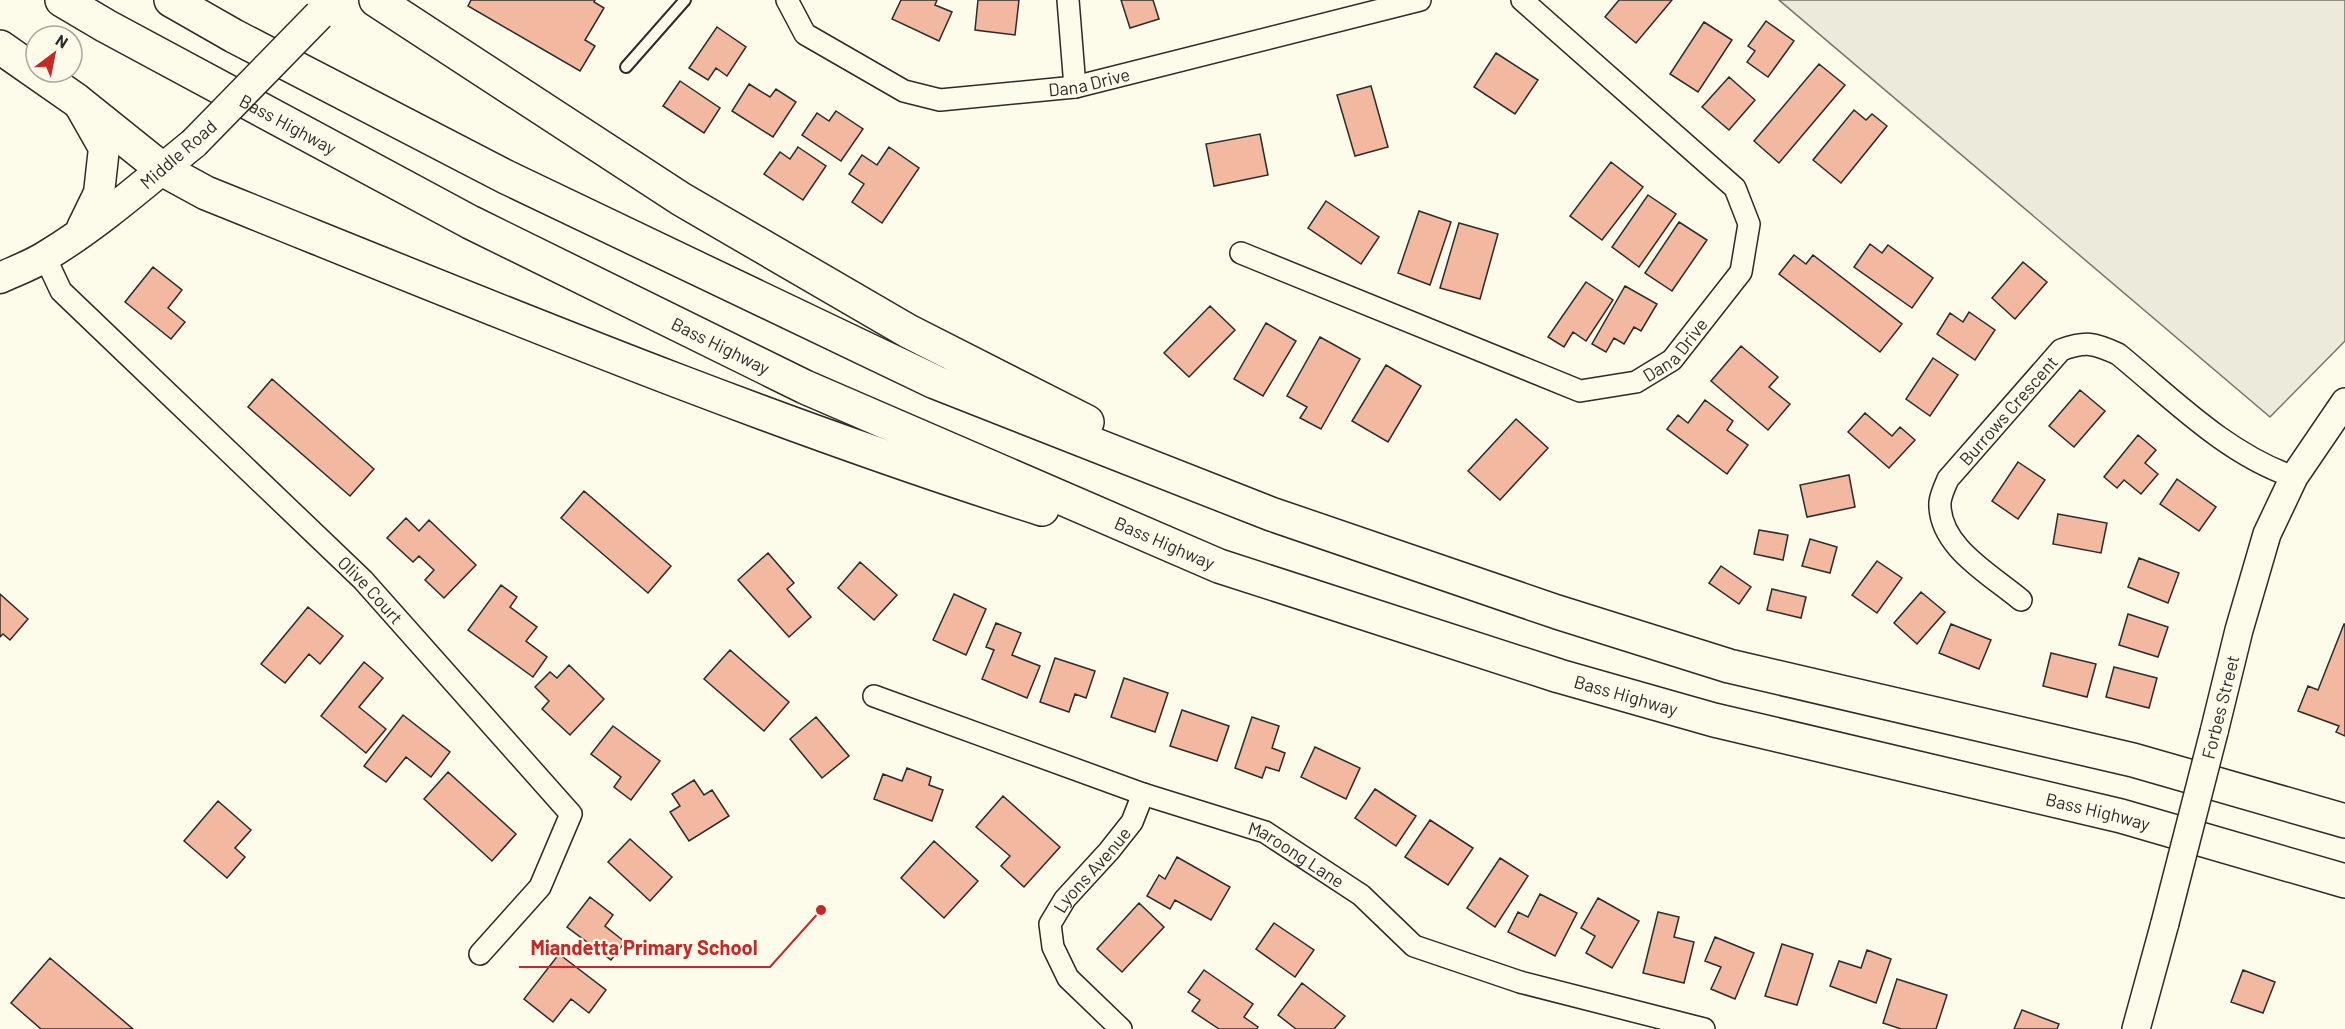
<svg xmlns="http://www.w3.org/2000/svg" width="2345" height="1029" font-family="Barlow,sans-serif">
  <rect width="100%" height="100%" fill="#fdfbea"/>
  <!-- green -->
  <path fill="#ecebdb" stroke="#74746e" stroke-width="1.5" d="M1779,0H2345V341L2270,417Z"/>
  <!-- building -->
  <path fill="#f2b8a0" stroke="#2b2b2b" stroke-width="1.5" d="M471,0H595L594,2L604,8L585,40L595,46L580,71L468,6Z
    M901,0H937L935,5L952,12L939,41L892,19Z
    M978,0H1019L1015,35L975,30Z
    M1121,0H1153L1159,19L1130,28Z
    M1619,0H1672L1636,43L1605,17Z
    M1766,21L1794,41L1768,77L1747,62L1755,51L1748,46Z
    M1704,22L1732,40L1698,92L1670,74Z
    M717,27L746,47L727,76L716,68L708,80L689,68Z
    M1496,53L1538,80L1515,114L1474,87Z
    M1819,64L1845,85L1779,163L1754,141Z
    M1729,77L1755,100L1729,130L1702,107Z
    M680,81L720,108L704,133L663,106Z
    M749,84L770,97L776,89L796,102L773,137L732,111Z
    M1371,86L1388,147L1355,156L1337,95Z
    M1854,110L1866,120L1872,114L1887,126L1841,183L1813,160Z
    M836,111L863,129L841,161L802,135L817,113L829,121Z
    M1260,134L1268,175L1214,186L1206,144Z
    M798,147L826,166L803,200L764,174L780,152L790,159Z
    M889,147L919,168L882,223L852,202L864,184L849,174L862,155L877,165Z
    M1611,162L1643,187L1602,240L1570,216Z
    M1648,195L1676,214L1639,267L1612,247Z
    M1326,201L1379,237L1361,264L1308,228Z
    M1419,211L1451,222L1430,285L1398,273Z
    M1679,222L1707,240L1672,291L1645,273Z
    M1459,223L1498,234L1480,299L1440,288Z
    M1870,244L1882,253L1888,245L1933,278L1912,308L1854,267Z
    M1794,255L1806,264L1813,255L1902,324L1880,352L1779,274Z
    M2023,262L2047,282L2015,319L1992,298Z
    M153,267L182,290L168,308L185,322L171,339L125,302Z
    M1586,282L1613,300L1586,341L1573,332L1564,347L1548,337Z
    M1625,286L1657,304L1641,331L1634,327L1624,344L1614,338L1606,352L1592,344Z
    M1210,306L1235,330L1189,377L1164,353Z
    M1969,312L1995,330L1975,360L1937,334L1950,313L1963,322Z
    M1266,323L1296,341L1263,396L1234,379Z
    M1320,337L1360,359L1321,429L1300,418L1307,407L1287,396Z
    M1741,346L1778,377L1769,387L1790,404L1768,430L1711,381Z
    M1933,358L1958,375L1930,416L1906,399Z
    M1386,365L1421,386L1388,442L1352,421Z
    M272,379L374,469L350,496L248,407Z
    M2080,390L2105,411L2074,447L2049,426Z
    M1705,400L1733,421L1727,430L1748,445L1727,474L1667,429L1678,415L1688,423Z
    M1865,413L1892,436L1900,427L1915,440L1889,468L1848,432Z
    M1516,419L1548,448L1500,500L1468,471Z
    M2138,435L2156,450L2145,463L2158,474L2141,494L2124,480L2117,488L2104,477Z
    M2018,462L2045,480L2018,519L1992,501Z
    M1849,475L1855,507L1807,517L1800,485Z
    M2177,479L2216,507L2199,531L2160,504Z
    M584,491L671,566L648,593L561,518Z
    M2058,514L2107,523L2101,553L2053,544Z
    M406,518L419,531L429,520L476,565L444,598L425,580L434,570L419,556L413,562L387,538Z
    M1759,530L1788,535L1783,560L1754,554Z
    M1810,539L1837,547L1830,573L1802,566Z
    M768,553L794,583L787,589L811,617L789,637L738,580Z
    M2139,558L2179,573L2168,603L2128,587Z
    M1877,561L1902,578L1877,613L1852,595Z
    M860,562L897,595L874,620L838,588Z
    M1721,566L1751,587L1739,604L1709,583Z
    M501,585L517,597L510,607L537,627L526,641L547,657L533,677L468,630Z
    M1772,589L1806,597L1801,618L1767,610Z
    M1921,592L1945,612L1917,644L1894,623Z
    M0,594L28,619L10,640L3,634L0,637Z
    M954,594L986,609L966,655L933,640Z
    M308,607L343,636L320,664L309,654L285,683L261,664Z
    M2128,614L2168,627L2158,657L2119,645Z
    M996,623L1021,633L1012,655L1040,666L1027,698L982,679L994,650L986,647Z
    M1951,624L1991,640L1979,669L1939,653Z
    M2344,624H2345V736L2336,732L2339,726L2298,711L2308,686L2318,690Z
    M730,650L789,702L764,731L704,679Z
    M2051,653L2096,664L2087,697L2043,686Z
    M1055,658L1095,671L1086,698L1075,694L1069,712L1040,702Z
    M364,662L383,678L359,707L386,729L366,753L321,716Z
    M569,665L604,699L570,735L542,709L549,701L535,687L550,672L557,678Z
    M2114,667L2157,678L2149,708L2106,697Z
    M1124,678L1168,693L1155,732L1111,717Z
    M1182,710L1229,726L1217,761L1170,746Z
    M403,715L450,752L431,777L406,757L386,782L364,766Z
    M816,717L849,756L822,778L790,739Z
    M1252,717L1279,726L1272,748L1285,753L1279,771L1266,767L1262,778L1235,768Z
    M613,726L660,761L631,800L614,787L621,777L591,754Z
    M1315,747L1360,768L1346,799L1301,777Z
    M907,768L931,777L929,785L943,790L932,821L874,799L883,774L902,781Z
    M448,772L516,834L492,861L424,799Z
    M694,780L704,795L712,790L729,816L689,841L670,812L680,806L672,794Z
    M1375,789L1416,816L1396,846L1355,818Z
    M1003,796L1060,847L1024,887L1001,866L1010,856L976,827Z
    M218,801L251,830L235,848L245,857L227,878L184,841Z
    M1430,820L1473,848L1448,885L1405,857Z
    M630,839L672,877L650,901L608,862Z
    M934,841L978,881L944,918L901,878Z
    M1177,857L1230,887L1211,920L1175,900L1170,909L1147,896L1159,875L1165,879Z
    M1500,858L1528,876L1495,927L1467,908Z
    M1540,894L1577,913L1555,956L1508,932L1518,912L1528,917Z
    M590,897L613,915L605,926L625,942L611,960L567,927Z
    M1598,898L1639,921L1612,968L1586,953L1595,936L1581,928Z
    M1139,903L1164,927L1122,972L1097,949Z
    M1658,912L1679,917L1674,937L1694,942L1684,983L1643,973Z
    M1274,923L1314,950L1295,977L1256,949Z
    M1715,937L1754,953L1735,999L1711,989L1721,967L1705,961Z
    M1782,944L1813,954L1797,1005L1765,996Z
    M1867,950L1891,959L1876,1003L1830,986L1839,961L1861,968Z
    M559,954L606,990L589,1013L571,999L553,1022L524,999Z
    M50,958L133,1029H41L11,1003Z
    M1204,970L1253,1004L1244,1017L1258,1027L1257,1029H1219L1192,1011L1200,1000L1188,992Z
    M2243,970L2275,982L2263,1013L2231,1002Z
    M1897,979L1947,995L1936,1029H1901L1883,1023Z
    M1302,983L1345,1016L1334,1029H1296L1278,1015Z
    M2022,1010L2059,1024L2057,1029H2014Z"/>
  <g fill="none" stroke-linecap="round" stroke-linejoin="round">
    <!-- service casing -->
    <g stroke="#2b2b2b" stroke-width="14">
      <path id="service" d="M626,67L685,0"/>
    </g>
    <!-- minor casing -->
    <g stroke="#2b2b2b" stroke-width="24">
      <g id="minor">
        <path id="s1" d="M787,0L805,34L904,91L940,100L1075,87L1420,0"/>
        <path d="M1068,0L1075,87"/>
        <path id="s2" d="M1241,253L1580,391L1636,382L1672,360L1741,272L1749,224L1735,188L1522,0"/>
        <path id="s3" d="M45,257L61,291L363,580L571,814L540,887L480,954"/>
        <path id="s4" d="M2021,600C1990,574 1938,546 1940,502C1941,494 1945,486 1948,479L2061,350C2086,341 2094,343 2118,354C2173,399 2226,454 2294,477"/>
        <path id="s5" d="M874,696L1143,794L1265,832L1361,895L1414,946L1520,982L1704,1029"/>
        <path id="s6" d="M1121,1029L1068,978L1053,947L1050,924L1065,899L1109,851L1132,822L1143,794"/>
      </g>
    </g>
    <!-- tertiary casing -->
    <g stroke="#2b2b2b" stroke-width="30">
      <path id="tertiary" d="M2214,732L2239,630L2267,534L2294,477L2345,402
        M2136,1029L2165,923"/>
    </g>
    <!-- secondary casing -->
    <g stroke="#2b2b2b" stroke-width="33">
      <path id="secondary" d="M79,104L104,148L99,193L82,228
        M0,278C15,271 32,265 46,256C99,224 146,182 194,143"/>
    </g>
    <!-- motorway casing -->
    <g stroke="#2b2b2b" stroke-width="36">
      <g id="motorway">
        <path id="s7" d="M62,0L106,26L470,222L805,387L1219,566L1559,676L1714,720L2121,816L2345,881"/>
        <path d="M171,0L234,36L506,177L935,382L1271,514L1557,612L1729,666L2133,760L2345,821"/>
        <path d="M376,0L681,199L908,331L1087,422"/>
        <path d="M0,47L76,100L162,169L206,193C482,304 757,419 1042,509"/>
      </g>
    </g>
    <!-- service -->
    <use href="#service" stroke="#fdfbea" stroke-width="10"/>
    <!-- minor -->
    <use href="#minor" stroke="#fdfbea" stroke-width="21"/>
    <!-- tertiary -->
    <use href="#tertiary" stroke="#fdfbea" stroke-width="27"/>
    <!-- secondary -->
    <use href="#secondary" stroke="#fdfbea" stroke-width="30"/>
    <!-- motorway -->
    <use href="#motorway" stroke="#fdfbea" stroke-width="33"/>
    <!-- tertiary-bridge casing -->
    <g stroke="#2b2b2b" stroke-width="30" stroke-linecap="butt">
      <path id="tertiary-bridge" d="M2165,923L2214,732"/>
    </g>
    <!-- secondary-bridge casing -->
    <g stroke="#2b2b2b" stroke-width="33" stroke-linecap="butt">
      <path id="secondary-bridge" d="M194,143L319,15"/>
    </g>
    <!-- tertiary-bridge -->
    <use href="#tertiary-bridge" stroke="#fdfbea" stroke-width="27"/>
    <!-- secondary-bridge -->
    <use href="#secondary-bridge" stroke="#fdfbea" stroke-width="30"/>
  </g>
  <g text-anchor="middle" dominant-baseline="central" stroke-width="4.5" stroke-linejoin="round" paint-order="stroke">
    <!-- street labels -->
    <g font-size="18" fill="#2b2b2b" stroke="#fdfbea">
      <text stroke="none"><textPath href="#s1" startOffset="340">Dana Drive</textPath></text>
      <text stroke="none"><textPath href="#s7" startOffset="258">Bass Highway</textPath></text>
      <text transform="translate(178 154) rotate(-41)">Middle Road</text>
      <text stroke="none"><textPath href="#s7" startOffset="744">Bass Highway</textPath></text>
      <text stroke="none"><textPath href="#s2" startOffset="474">Dana Drive</textPath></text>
      <text stroke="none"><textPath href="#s4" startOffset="248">Burrows Crescent</textPath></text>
      <text stroke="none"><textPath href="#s7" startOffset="1230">Bass Highway</textPath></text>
      <text stroke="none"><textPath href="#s3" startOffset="468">Olive Court</textPath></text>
      <text stroke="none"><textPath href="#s7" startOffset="1716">Bass Highway</textPath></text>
      <text transform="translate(2220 707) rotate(-76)">Forbes Street</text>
      <text stroke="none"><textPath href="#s7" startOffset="2202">Bass Highway</textPath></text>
      <text stroke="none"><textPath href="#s5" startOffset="452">Maroong Lane</textPath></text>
      <text stroke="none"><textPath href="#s6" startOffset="200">Lyons Avenue</textPath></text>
    </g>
  </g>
  <!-- callouts -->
  <path fill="none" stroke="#c62828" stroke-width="2" d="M821 910L770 967H519"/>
  <circle fill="#c62828" stroke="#fdfbea" stroke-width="2" cx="821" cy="910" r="6"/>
  <g font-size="20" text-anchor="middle" font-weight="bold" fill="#c62828" stroke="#fdfbea" stroke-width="4.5" stroke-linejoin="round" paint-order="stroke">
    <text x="644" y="955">Miandetta Primary School</text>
  </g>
  <!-- north arrow -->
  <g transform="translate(54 54) rotate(32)"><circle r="28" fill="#fdfbea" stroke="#a9a89e" stroke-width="1.5"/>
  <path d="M0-4.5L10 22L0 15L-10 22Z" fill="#c62828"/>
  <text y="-9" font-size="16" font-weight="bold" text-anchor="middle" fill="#2b2b2b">N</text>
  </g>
</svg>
